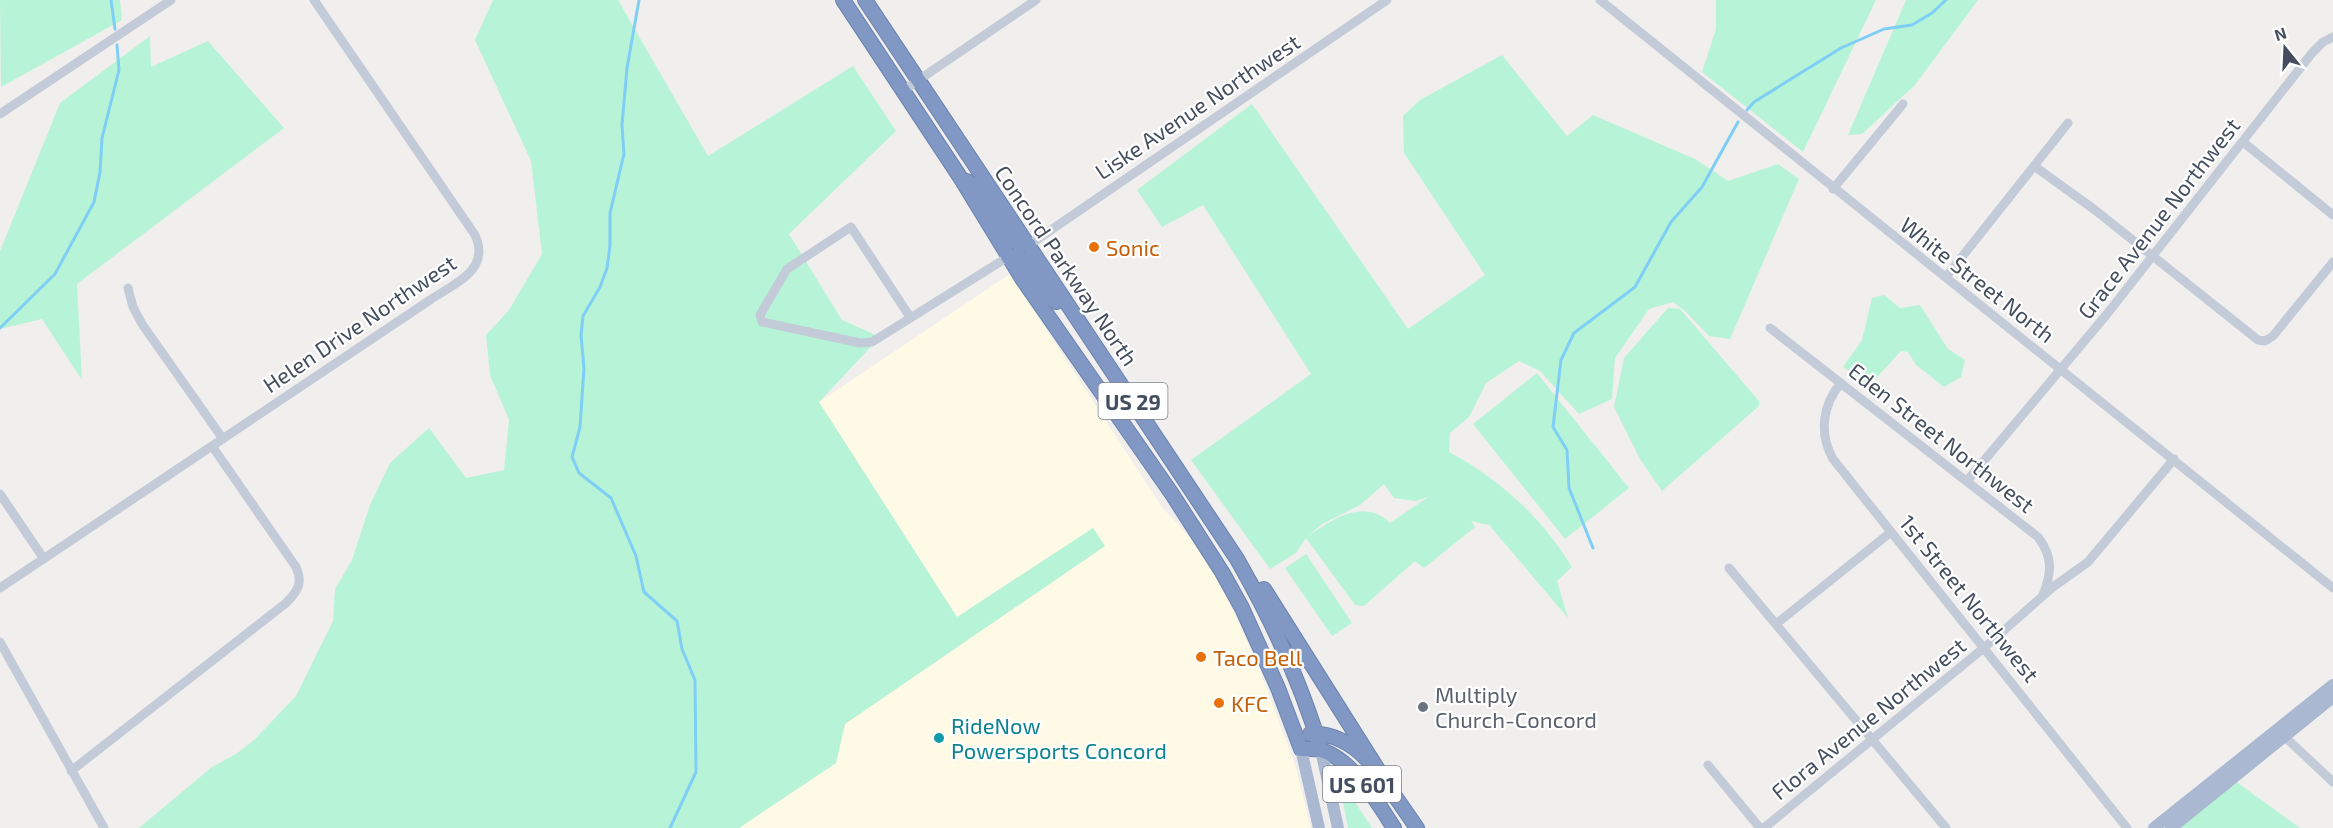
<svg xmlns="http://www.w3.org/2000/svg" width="2333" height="828" font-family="'Exo 2',sans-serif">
  <rect width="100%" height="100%" fill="#f1eeee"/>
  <!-- commercial -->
  <path fill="#fefae5" d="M1010,274L1162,507L1199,548L1227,597L1261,673L1296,768L1311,828H739L836,763L845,724L1105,546L1093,528L957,617L819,402Z"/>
  <!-- green -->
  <path fill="#b7f4d7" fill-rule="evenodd" d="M0,0H120L122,20L1,87Z
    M493,0H618L708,156L853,66L896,131L789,234L842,320L880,337L819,402L957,617L1093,528L1105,546L845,724L836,763L739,828H139L212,767L236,754L254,740L296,696L333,621L335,589L352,560L370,505L390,463L429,428L466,478L504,470L509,420L490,375L486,335L509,310L542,254L531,161L475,40Z
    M1716,0H1876L1803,152L1702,72L1716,29Z
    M1906,0H1978L1915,85L1862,134L1848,135Z
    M150,36L151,67L208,41L284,128L77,284L82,380L42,319L0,329V251L60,103Z
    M1502,55L1567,136L1593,115L1695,159L1728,181L1778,164L1799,179L1730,339L1709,336L1685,311L1673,302L1649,309L1615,358L1612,399L1579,414L1540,371L1519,361L1486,383L1469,417L1450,433L1449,452C1501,480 1542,518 1572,567L1557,581L1568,618L1489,525L1471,521L1475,527L1424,568L1415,561L1364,606L1355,605L1306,538L1296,553L1270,569L1191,460L1311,374L1203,205L1162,227L1137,190L1252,104L1408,329L1485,275L1404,153L1403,116L1420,100ZM1384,484L1394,498L1415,501L1428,497L1390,523C1364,497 1331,520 1307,537L1322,524L1360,505Z
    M1884,295L1900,308L1920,305L1948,349L1965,360L1961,377L1944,387L1916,365L1908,352L1901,351L1869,386L1843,367L1862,340L1872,298Z
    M1668,308L1680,309L1759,401V406L1662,491L1640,459L1614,407L1624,358Z
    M1537,373L1629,488L1565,539L1473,424Z
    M1306,554L1352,623L1332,636L1285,568Z
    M1338,776L1372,828H1348Z
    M2231,778L2300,828H2169Z"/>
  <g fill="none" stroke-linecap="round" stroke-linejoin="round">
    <!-- stream -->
    <path stroke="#7fcef6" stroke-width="3" d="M111,0L115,29
      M639,0L627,68L622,125L624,154L610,213V246L607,268L600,287L583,316L581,335L584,368L580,427L572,457L579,473L611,498L636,556L644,592L677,621L682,649L695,680L696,772L670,828
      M1747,110L1754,102L1841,48L1884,29L1912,25L1932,13L1946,0
      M0,328L55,274L94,202L100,172L102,138L119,70L117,45
      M1593,548L1569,488L1567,450L1553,427L1561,360L1574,333L1635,287L1671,222L1702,187L1738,122"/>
    <!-- highway casing -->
    <g stroke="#6b83af" stroke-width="16">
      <path id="highway" d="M843,0L960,177L1023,280L1172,494L1222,572L1242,608L1278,688L1301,749C1308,749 1317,748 1324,751C1355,763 1377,802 1394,828
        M865,0L1237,559C1272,620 1301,682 1321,750
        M967,181L978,189L1011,237L1017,243L1029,245
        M1008,257L1018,256L1056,302
        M1264,589L1394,795
        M1310,734C1332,732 1355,745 1369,762
        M1390,789L1417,828"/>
    </g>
    <!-- minor -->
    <path stroke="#c3cbd8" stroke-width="9" d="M1600,0L2333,588
      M904,90L1036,0
      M0,114L171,0
      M2243,142L2333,215
      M2034,166L2095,210L2258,340L2265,341L2273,336L2333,262
      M1833,189L1903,104
      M1029,245L1387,0
      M1946,277L2068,123
      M128,288L133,307L142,324L223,439
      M910,317L851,227L787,269L760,315L762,322L860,343L872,342L1008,257
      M1770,328L2038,537C2053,557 2052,572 2043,595
      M1841,383C1822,405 1819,434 1833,459L2127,828
      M1967,481L2107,314L2312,53L2323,42L2333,37
      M0,494L44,559
      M1729,568L1946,828
      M0,588L430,300C455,283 491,270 475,235L314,0
      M1776,624L1891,532
      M0,642L104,828
      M2284,736L2333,782
      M1708,765L1760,828
      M71,771L286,603C298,591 303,583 296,567L212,446
      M1764,828L1985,647L2053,587L2088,562L2174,459"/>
    <!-- major -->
    <path stroke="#aab9d1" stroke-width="12" d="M1301,749L1319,828
      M1321,750L1338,828
      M2154,828L2333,685
      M2171,828L2333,697"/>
    <!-- highway -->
    <use href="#highway" stroke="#8098c3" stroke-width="14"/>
  </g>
  <!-- markers -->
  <g fill="#e8710a" stroke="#fff" stroke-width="2">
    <circle cx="1094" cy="247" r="6"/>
    <circle cx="1201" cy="657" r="6"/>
    <circle cx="1219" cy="703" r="6"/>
  </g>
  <circle fill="#6b7280" stroke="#fff" stroke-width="2" cx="1423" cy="707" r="6"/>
  <circle fill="#0f9aa8" stroke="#fff" stroke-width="2" cx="939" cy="738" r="6"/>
  <g text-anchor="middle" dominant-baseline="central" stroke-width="4.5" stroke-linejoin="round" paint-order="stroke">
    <!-- shield labels -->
    <g fill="#fff" stroke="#7c838e" stroke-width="1.5">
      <rect x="1098.5" y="383" width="69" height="36" rx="4.5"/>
      <rect x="1323" y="766" width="78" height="36" rx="4.5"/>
    </g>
    <g font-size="21" font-weight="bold" fill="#444e5e">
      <text x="1133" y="401">US 29</text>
      <text x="1362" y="784">US 601</text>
    </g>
    <!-- street labels -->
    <g font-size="22" fill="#444e5e" stroke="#fff">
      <text transform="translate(1197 106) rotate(-34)">Liske Avenue Northwest</text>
      <text transform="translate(2158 218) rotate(-52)">Grace Avenue Northwest</text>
      <text transform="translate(1067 265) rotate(56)">Concord Parkway North</text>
      <text transform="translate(1978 279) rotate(38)">White Street North</text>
      <text transform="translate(359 323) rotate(-34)">Helen Drive Northwest</text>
      <text transform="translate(1942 437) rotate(38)">Eden Street Northwest</text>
      <text transform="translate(1970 598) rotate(51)">1st Street Northwest</text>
      <text transform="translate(1868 718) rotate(-39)">Flora Avenue Northwest</text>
    </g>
    <!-- food labels -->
    <g font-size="22" fill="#c56008" stroke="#fff" text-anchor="start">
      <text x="1106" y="247">Sonic</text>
      <text x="1213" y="657">Taco Bell</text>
      <text x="1231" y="703">KFC</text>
    </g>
    <!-- worship labels -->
    <g font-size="22" fill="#5b616d" stroke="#fff" text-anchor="start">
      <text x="1435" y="694">Multiply<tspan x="1435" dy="25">Church-Concord</tspan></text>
    </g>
    <!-- culture labels -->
    <g font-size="22" fill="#0d838f" stroke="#fff" text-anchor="start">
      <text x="951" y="725">RideNow<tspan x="951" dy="25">Powersports Concord</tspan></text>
    </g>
  </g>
  <!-- north arrow -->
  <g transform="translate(2285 48) rotate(342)" stroke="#ffffff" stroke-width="4.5" paint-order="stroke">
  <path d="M0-4.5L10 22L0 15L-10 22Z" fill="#444e5e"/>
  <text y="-9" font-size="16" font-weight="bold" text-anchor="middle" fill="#444e5e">N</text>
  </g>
</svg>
